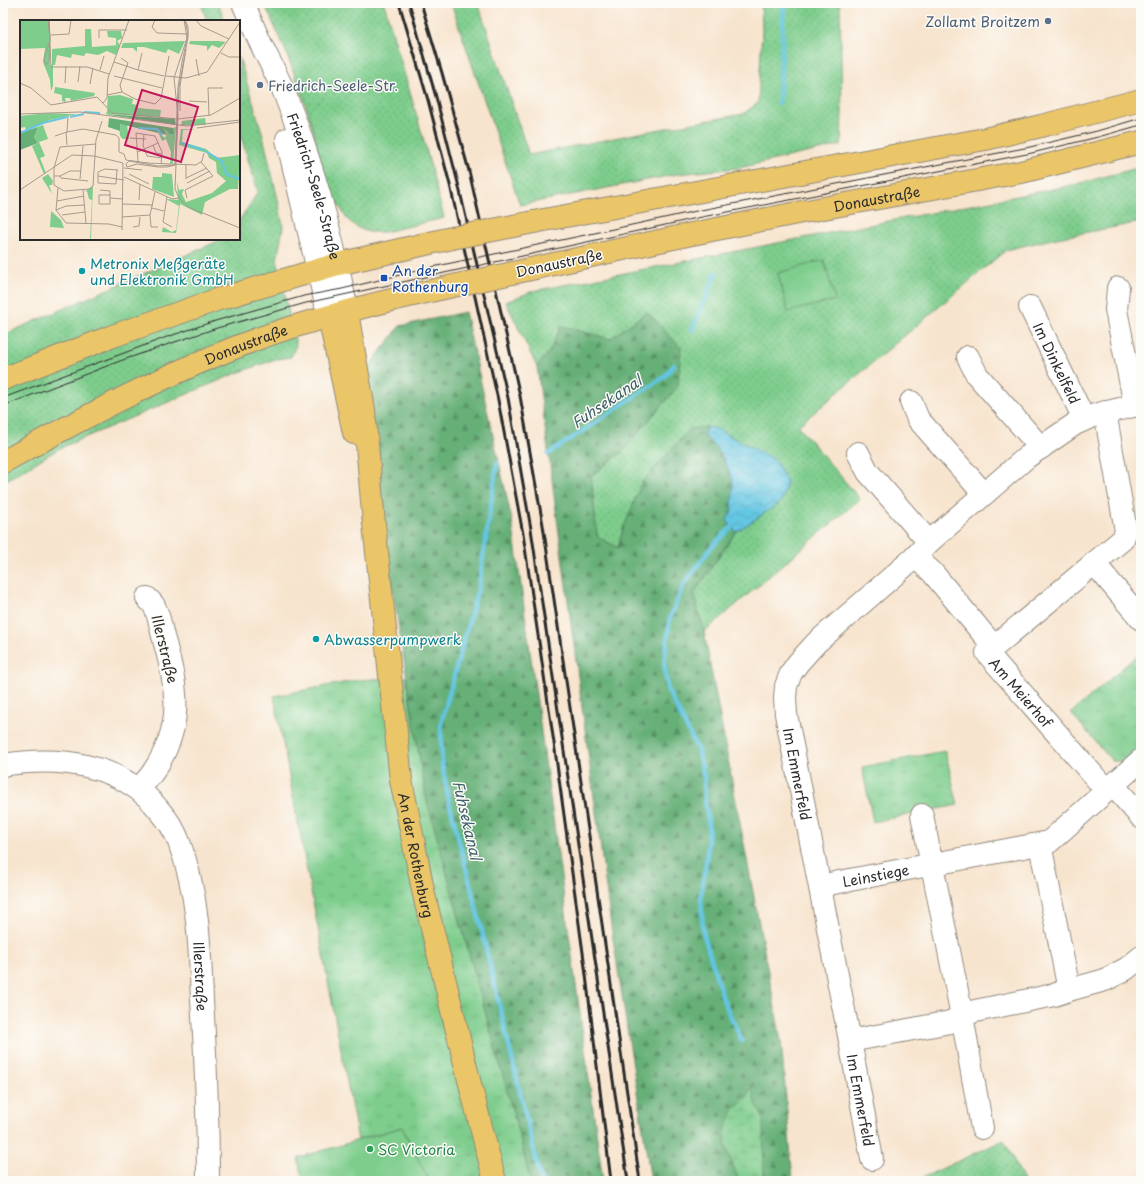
<svg xmlns="http://www.w3.org/2000/svg" width="1144" height="1184" font-family="'Playpen Sans',sans-serif">
  <defs>
    <pattern id="grass-dots" width="8" height="8" patternUnits="userSpaceOnUse"><rect width="8" height="8" fill="#7ecd8d"/><path d="M2 2h.1M6 6h.1" fill="none" stroke="#6db07a" stroke-width="1.8" stroke-linecap="round"/></pattern>
    <pattern id="forest-firs" width="22" height="20" patternUnits="userSpaceOnUse"><rect width="22" height="20" fill="#66b078"/><path d="M5 1l3.5 6h-7zM16 11l3.5 6h-7z" fill="#548f63"/></pattern>
    <pattern id="wetland-marsh" width="20" height="14" patternUnits="userSpaceOnUse"><rect width="20" height="14" fill="#7ecd8d"/><path d="M1 5h8M5 5V1M11 12h8M15 12V8" fill="none" stroke="#6db07a"/></pattern>
    <pattern id="park-tufts" width="24" height="20" patternUnits="userSpaceOnUse"><rect width="24" height="20" fill="#7ecd8d"/><path d="M3 7l-1-3M5 7V3M7 7l1-3M15 17l-1-3M17 17v-4M19 17l1-3" fill="none" stroke="#6db07a"/></pattern>
    <pattern id="water-waves" width="16" height="10" patternUnits="userSpaceOnUse"><rect width="16" height="10" fill="#64c6e2"/><path d="M0 5q4-4 8 0t8 0" fill="none" stroke="#57aac2"/></pattern>
  </defs>
  <rect width="100%" height="100%" fill="#fdfcf7"/>
  <filter id="ink" filterUnits="userSpaceOnUse"><feTurbulence type="fractalNoise" baseFrequency=".025" numOctaves="2"/><feDisplacementMap in="SourceGraphic" scale="8" xChannelSelector="R" yChannelSelector="G"/><feConvolveMatrix kernelMatrix="1 2 1 2 8 2 1 2 1" color-interpolation-filters="sRGB"/></filter>
  <filter id="wash" filterUnits="userSpaceOnUse"><feTurbulence type="fractalNoise" baseFrequency=".012" numOctaves="4" result="noise"/><feDisplacementMap in="SourceGraphic" scale="16" xChannelSelector="R" yChannelSelector="G"/><feGaussianBlur stdDeviation="0.9" result="paint"/><feColorMatrix in="noise" values="0 0 0 0 0 0 0 0 0 0 0 0 0 0 0 0 0 1.4 0 .05"/><feComposite in="paint" operator="in"/></filter>
  <g filter="url(#wash)">
    <rect width="100%" height="100%" fill="#f7e4ce"/>
    <!-- grass -->
    <path fill="url(#grass-dots)" stroke="#547c5c" d="M201,3H218L225,21H207Z
      M264,3H384L424,141L444,218L385,232H369L358,228L347,219L335,199L324,177L318,160L315,138L305,103L287,54Z
      M451,3H478L529,155L639,133L743,114L758,103L762,31L761,3H840L842,112L841,145L739,168L678,174L520,205Z
      M239,57L262,132L279,204L283,227L277,260L296,345L291,357L276,359L237,373L60,448L3,482V335L223,239H239V221L258,192L239,130Z
      M1141,167V222L1052,239L1006,250L798,426L860,499L704,632L694,593L736,532L781,502L787,482L775,460L717,429L623,529L618,548L597,536L591,476L623,451L647,312L610,339L561,326L550,351L537,367L506,302L533,291L1073,185Z
      M1004,1140L1024,1181H915Z"/>
    <!-- forest -->
    <path fill="url(#forest-firs)" stroke="#486e52" d="M465,312L512,520L603,1181H530L521,1142L426,798L359,379L400,326Z
      M647,312L681,348L678,386L623,451L591,476L597,536L618,548L623,529L642,482L690,429L707,427L733,481L732,510L727,520L736,532L694,593L704,632L781,1040L793,1181H651L611,926L537,367L550,351L561,326L610,339Z"/>
    <!-- wetland -->
    <path fill="url(#wetland-marsh)" stroke="#547c5c" d="M752,1086L754,1100L763,1118L764,1181H739L725,1144V1131L734,1108L746,1098Z"/>
    <!-- park -->
    <path fill="url(#park-tufts)" stroke="#547c5c" d="M1141,652V747L1124,762L1112,761L1071,713Z
      M406,677L426,798L521,1142L530,1181H429L402,1127L358,1140L274,696L358,680Z
      M945,751L958,805L873,822L862,767Z"/>
    <!-- garden -->
    <path fill="#7ecd8d" stroke="#547c5c" d="M824,260L835,300L788,312L778,273Z
      M402,1127L429,1181H303L298,1158Z"/>
    <!-- water -->
    <path fill="url(#water-waves)" stroke="#487886" d="M707,427L717,429L775,460L787,482L781,502L736,532L727,520L732,510L733,481L722,455L703,434Z"/>
    <g fill="none" stroke-linecap="round" stroke-linejoin="round">
      <!-- stream -->
      <path stroke="#64c6e2" stroke-width="4.5" d="M779,104L784,3
        M692,330L716,273
        M548,454L664,377L674,365
        M497,463L479,585L441,723L442,763L448,797L481,927L541,1181
        M732,527L713,545L684,584L670,618L664,663L668,691L698,750L704,777L705,801L709,828L707,855L701,896L703,932L724,1002L742,1041"/>
    </g>
  </g>
  <g filter="url(#ink)">
    <g fill="none" stroke-linecap="round" stroke-linejoin="round">
      <!-- minor casing -->
      <g stroke="#91887c" stroke-width="24">
        <g id="minor">
          <path id="s1" d="M243,3C249,16 254,29 260,42C268,59 277,75 284,92C312,162 333,237 347,312"/>
          <path d="M287,139L329,317"/>
          <path d="M1118,288L1116,310L1135,405"/>
          <path id="s2" d="M1030,307L1084,419"/>
          <path d="M968,357L977,375L1041,448"/>
          <path d="M911,402L918,419L984,494"/>
          <path id="s3" d="M1141,404L1095,415L1075,424L1027,457L929,542L915,557L816,643L798,663L791,673L786,686L785,698L786,714L850,1041L950,1022L962,1016L975,1011L1054,995L1069,990L1105,980L1126,969L1141,957"/>
          <path d="M858,453L868,472L929,542"/>
          <path id="s4" d="M915,557L932,572L994,647L987,653L1107,791L1113,785L1141,817"/>
          <path d="M1094,563L1141,619"/>
          <path d="M994,647L1123,539L1126,531L1105,412"/>
          <path id="s5" d="M3,765C60,756 122,763 160,811C168,820 175,831 179,842C198,892 200,947 202,1000C206,1060 208,1120 208,1181"/>
          <path d="M139,789C144,783 149,778 153,772C184,726 178,690 164,640C161,630 160,618 155,608C154,604 150,601 147,598"/>
          <path d="M922,815L962,1016L982,1128"/>
          <path d="M1040,844L1069,990"/>
          <path id="s6" d="M820,887L834,883L1049,842L1141,760"/>
          <path id="s7" d="M850,1041L872,1159"/>
        </g>
      </g>
      <!-- major casing -->
      <g stroke="#91887c" stroke-width="24">
        <g id="major">
          <path d="M544,220L985,139L1041,126L1141,100"/>
          <path id="s8" d="M554,264L687,235L802,212L1021,172L1141,142"/>
          <path id="s9" d="M347,312L364,410L374,524L401,780L424,895L470,1084L495,1181"/>
          <path d="M329,317L354,433"/>
          <path d="M3,379L110,337L219,299L338,264L452,238"/>
          <path id="s10" d="M3,462C90,414 178,367 271,334C333,313 398,298 462,284"/>
        </g>
      </g>
      <!-- minor -->
      <use href="#minor" stroke="#fff" stroke-width="22"/>
      <!-- major -->
      <use href="#major" stroke="#ebc669" stroke-width="22"/>
      <!-- tram -->
      <path stroke="#2b2b2b" stroke-width="1" d="M3,398L167,337L215,321L304,296L342,289L437,266L590,234L701,210L1030,147L1097,131L1141,118
        M3,406L120,361L169,344L217,328L306,303L702,217L1032,153L1098,137L1141,125"/>
      <!-- rail -->
      <path stroke="#2b2b2b" stroke-width="3" d="M399,3L428,100L450,185L498,400L523,534L555,750L585,967L611,1181
        M409,3L436,97L458,183L508,398L531,529L628,1181
        M421,3L442,73L469,171L520,396L543,525L640,1181"/>
      <!-- major-bridge casing -->
      <g stroke="#91887c" stroke-width="24" stroke-linecap="butt">
        <path id="major-bridge" d="M452,238L544,220
          M462,284L554,264"/>
      </g>
      <!-- major-bridge -->
      <use href="#major-bridge" stroke="#ebc669" stroke-width="22"/>
    </g>
  </g>
  <!-- markers -->
  <g fill="#5c6f8a" stroke="#fdfcf7" stroke-width="1.5">
    <circle cx="1048" cy="21" r="4"/>
    <circle cx="260" cy="85" r="4"/>
  </g>
  <g fill="#0f9aa8" stroke="#fdfcf7" stroke-width="1.5">
    <circle cx="82" cy="271" r="4"/>
    <circle cx="316" cy="639" r="4"/>
  </g>
  <rect fill="#1a4fb4" stroke="#fdfcf7" stroke-width="1.5" x="380" y="274" width="8" height="8" rx="2"/>
  <circle fill="#2e9e5b" stroke="#fdfcf7" stroke-width="1.5" cx="370" cy="1149" r="4"/>
  <g text-anchor="middle" dominant-baseline="central" stroke-width="3" stroke-linejoin="round" paint-order="stroke">
    <!-- service labels -->
    <g font-size="14" fill="#4e5e75" stroke="#fdfcf7" text-anchor="end">
      <text x="1040" y="21">Zollamt Broitzem</text>
      <text x="268" y="85" text-anchor="start">Friedrich-Seele-Str.</text>
    </g>
    <!-- street labels -->
    <g font-size="14" fill="#2b2b2b" stroke="#fdfcf7">
      <text stroke="none"><textPath href="#s1" startOffset="197">Friedrich-Seele-Straße</textPath></text>
      <text stroke="none"><textPath href="#s8" startOffset="329">Donaustraße</textPath></text>
      <text transform="translate(559 263) rotate(-12)">Donaustraße</text>
      <text stroke="none"><textPath href="#s10" startOffset="270">Donaustraße</textPath></text>
      <text stroke="none"><textPath href="#s2" startOffset="62">Im Dinkelfeld</textPath></text>
      <text transform="translate(165 649) rotate(76)">Illerstraße</text>
      <text stroke="none"><textPath href="#s4" startOffset="181">Am Meierhof</textPath></text>
      <text stroke="none"><textPath href="#s3" startOffset="551">Im Emmerfeld</textPath></text>
      <text stroke="none"><textPath href="#s9" startOffset="548">An der Rothenburg</textPath></text>
      <text stroke="none"><textPath href="#s6" startOffset="57">Leinstiege</textPath></text>
      <text stroke="none"><textPath href="#s5" startOffset="345">Illerstraße</textPath></text>
      <text stroke="none"><textPath href="#s7" startOffset="60">Im Emmerfeld</textPath></text>
    </g>
    <!-- culture labels -->
    <g font-size="14" fill="#0d838f" stroke="#fdfcf7" text-anchor="start">
      <text x="90" y="263">Metronix Meßgeräte<tspan x="90" dy="16">und Elektronik GmbH</tspan></text>
      <text x="324" y="639">Abwasserpumpwerk</text>
    </g>
    <!-- transit labels -->
    <g font-size="14" fill="#164399" stroke="#fdfcf7" text-anchor="start">
      <text x="392" y="270">An der<tspan x="392" dy="16">Rothenburg</tspan></text>
    </g>
    <!-- leisure labels -->
    <g font-size="14" fill="#27864d" stroke="#fdfcf7" text-anchor="start">
      <text x="378" y="1149">SC Victoria</text>
    </g>
    <!-- water labels -->
    <g font-size="15" font-style="italic" fill="#3f616b" stroke="#fdfcf7">
      <text transform="translate(606 401) rotate(-34)">Fuhsekanal</text>
      <text transform="translate(468 820) rotate(77)">Fuhsekanal</text>
    </g>
  </g>
  <!-- overview -->
  <g transform="translate(20 20)">
    <rect width="220" height="220" fill="#f7e4ce"/>
    <path d="M87,11H101L102,18L97,21L100,25H96V18L88,17ZM35,67L75,73L74,76L51,81L50,78H45L46,82L42,81V75L34,73ZM27,93L30,100L6,110L5,107L0,108V96ZM185,98L186,105H161L162,101ZM99,104L107,105L109,119H103L100,116ZM23,105L28,119L19,122L25,136L20,138L26,153L24,154L12,126L18,123L14,117L18,107ZM156,107L153,143L150,144L151,132L146,119L142,121L138,112L145,118L147,114L144,108L153,112V108ZM161,109H178L163,110L162,122L186,129L196,138L220,135L218,169H210L185,182L182,195L160,184L156,213L142,212L143,207L152,212L156,210L159,186L146,179L158,180L157,161L159,170L164,169L162,174L166,182L192,173L206,161L197,153L196,142L189,138L187,133L159,125ZM73,166L71,218L70,219L72,180L69,179L67,171L64,172Z" fill="#7ecd8d"/>
    <path d="M86,94L155,99L156,105L90,95ZM89,98L153,108L154,114H150L144,108L147,115L100,104V111L88,107ZM18,107L14,117L18,123L0,130V113Z" fill="#66b078"/>
    <path d="M28,154L33,161L32,165H29L32,174L22,158Z" fill="#7ecd8d"/>
    <path d="M0,0H29L30,46L32,45V29L65,26V9H71L72,27L100,25L96,35L87,31L78,35L66,33L64,36L52,34L51,38L37,35L35,45H33V66L31,71L30,60L23,42L25,28L0,29ZM165,21L159,34L148,29L146,33L124,27H117V32L113,28H101L103,23ZM170,21H198L206,22L199,28L192,25L187,31V26L169,24ZM88,88L118,90V88L141,90L140,97L86,94ZM31,191L41,200L44,208L30,207Z" fill="#7ecd8d"/>
    <path d="M14,0H26L27,24L24,25ZM100,75L113,79L112,84L118,85V90L93,92L87,87L88,76ZM27,93L51,94H57L30,100ZM142,153L152,154L154,177L132,169L133,157H142Z" fill="#7ecd8d"/>
    <path fill="none" stroke="#64c6e2" stroke-width="2" d="M64,92L80,93M50,97L64,94M118,108L137,109L142,115M0,113L23,103L47,97M162,123L184,130M185,131L202,141L206,154L220,159"/>
    <path fill="none" stroke="#a59a8d" stroke-width="1" d="M28,0L30,20L24,40L26,45L29,41L30,16L29,0M29,0L31,47H67L89,54M135,0L132,7L137,13L167,14M164,0L167,18L154,58L158,96L155,169L159,178L168,187L220,208M165,0L168,14L162,42L158,67L155,145L138,146L109,141L106,144L107,147L117,144L138,147H147L155,145L159,67L168,17V7L165,0M176,0L181,6L209,19M31,15L49,14L51,0M79,18V10H107M201,33L209,37H220M101,38L108,43L100,65L102,72L115,79L135,84L141,78L149,36M176,39L179,56M94,42L118,50L144,56M80,50L84,36M118,50L122,33M94,56L142,68M146,56L166,58L187,52L220,2M58,62L60,46M0,63L11,68L31,85L77,77L92,93L158,99M45,63L46,46M70,64L73,48M87,75L102,72M169,81L187,82M83,83L87,78L88,58L109,0M160,91V66L166,29M0,94L60,92L167,106L220,100M48,96L47,112L63,109L96,115L99,118V132L104,134L106,140M189,96L188,68H203M158,99L191,95L220,78M177,108L220,102M46,112L47,125M124,114L123,125L127,136L142,138M35,116L47,112M110,118L126,119M76,124L40,127L34,148V165L44,171L69,169L73,166L76,120L82,101M133,125L136,133L142,134M118,132L138,123M106,140L128,143M118,141L116,113L135,116L142,132L141,144M127,143L176,145L182,141L184,133M166,145V159M104,148L122,150M97,150L96,164L78,163V152L85,149L98,150M109,154L129,164M34,156H40L50,151H61M40,156L41,158L68,161M78,156L104,160M104,157L152,179L159,178M166,158L187,148M60,159L63,126M167,163L190,151M38,168L36,190L46,203L89,204L102,207M0,170L52,135L74,136L103,143M63,170L66,203M80,170L90,171V184H79V175H90M147,177L143,202L152,207M90,178L103,179M167,178L165,170L193,156L181,142M119,180L120,164M37,181L64,176M103,184L133,185M132,188L144,191M36,190L46,186L65,185M42,195L65,192M130,195L131,207H138M102,197L130,195L135,172M113,207L119,206L120,197M102,210L103,143"/>
    <path fill="#c2185b" fill-opacity="0.15" stroke="#c2185b" stroke-width="2" d="M122,70L178,87L161,142L105,125Z"/>
    <rect width="220" height="220" fill="none" stroke="#2b2b2b" stroke-width="2"/>
  </g>
  <!-- margin -->
  <rect width="1144" height="1184" fill="none" stroke="#fdfcf7" stroke-width="16"/>
</svg>
